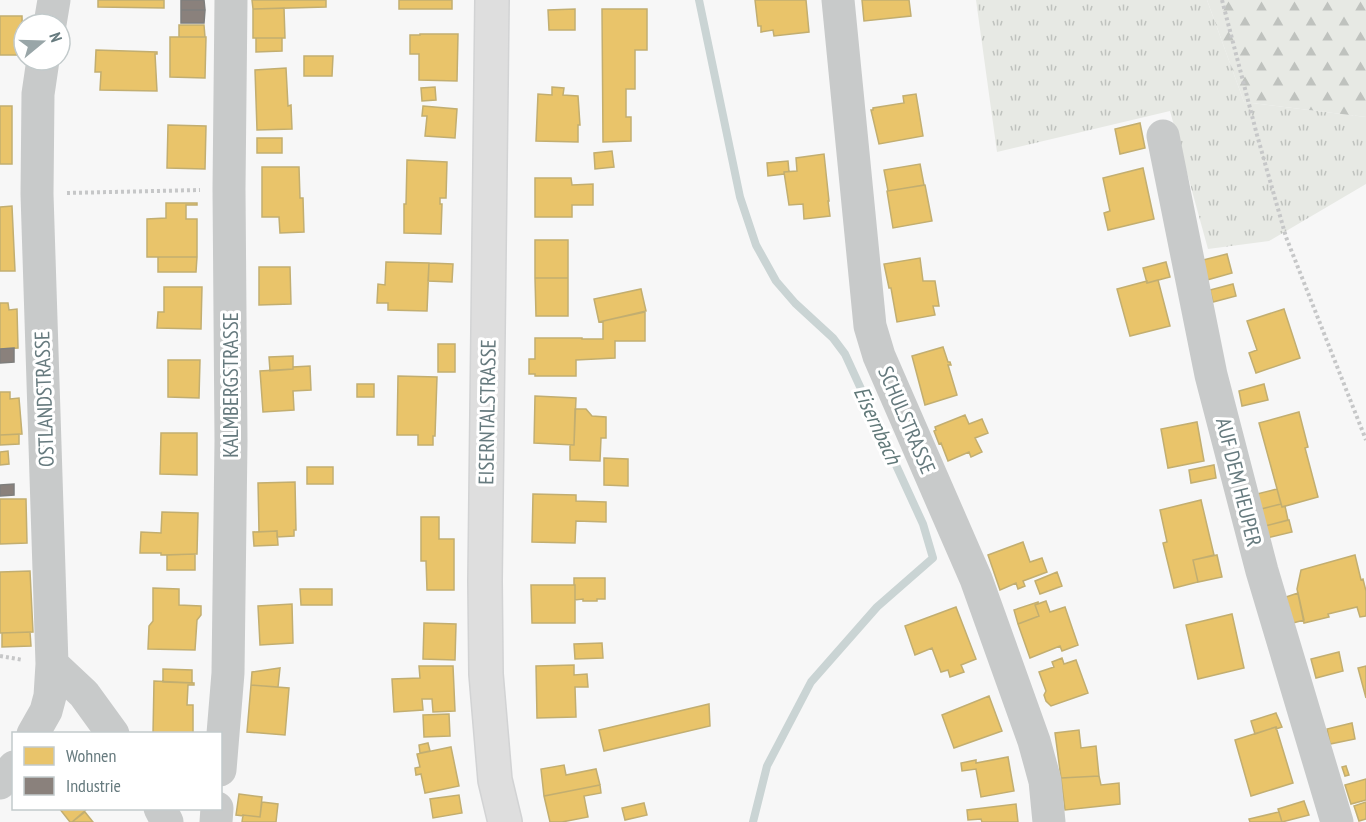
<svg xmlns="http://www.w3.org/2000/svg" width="1366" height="822" font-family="'PT Sans Narrow',sans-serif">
  <defs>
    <pattern id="grass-tufts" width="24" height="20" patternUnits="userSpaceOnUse" patternTransform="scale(1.5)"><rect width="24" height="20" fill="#e7e9e4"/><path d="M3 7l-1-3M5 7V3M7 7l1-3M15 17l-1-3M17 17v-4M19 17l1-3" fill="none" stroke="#bfc2be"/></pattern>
    <pattern id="forest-firs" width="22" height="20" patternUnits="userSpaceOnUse" patternTransform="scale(1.5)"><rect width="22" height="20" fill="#e7e9e4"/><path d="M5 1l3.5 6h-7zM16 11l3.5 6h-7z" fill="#bfc2be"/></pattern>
  </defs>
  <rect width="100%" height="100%" fill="#f7f7f7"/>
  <!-- grass -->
  <path fill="url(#grass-tufts)" d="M976,0H1207L1244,102L1366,117V184L1269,241L1208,249L1170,111L997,152Z"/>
  <!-- forest -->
  <path fill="url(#forest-firs)" d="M1207,0H1366V117L1244,102Z"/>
  <!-- homes -->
  <path fill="#e9c46a" stroke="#c2ae70" stroke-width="1.5" d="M98,0H164V8L98,7Z
    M252,0H326V7L253,9Z
    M399,0H452V9H399Z
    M755,0H806L809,32L774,36L773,30L761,32V26H758Z
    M862,0H909L911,16L864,21Z
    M284,8L285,38H253V9Z
    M575,9V30H549L548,10Z
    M602,9H647V50H635V89H626V117H631V141L603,142Z
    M0,16H22L23,55H0Z
    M179,25H204L205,37H179Z
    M420,34H458L457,81L419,80V54H410V35H420Z
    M170,37H206L205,78L170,77Z
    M256,38H282V51L256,52Z
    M96,50L157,52V54H155L157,91L100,90L101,72H95Z
    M304,56H333L332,76H304Z
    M286,68L288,106L291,105L292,129L257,130L255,70Z
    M435,87L436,100L422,101L421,88Z
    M552,87L564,88L563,95L578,96L580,125H578V142L536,141L538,94L552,95Z
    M916,94L923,136L879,144L871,110H873V108L904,103L903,96Z
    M0,106H12V164H0Z
    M423,106L457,109L455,138L425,136L427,116H422Z
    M1140,123L1145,148L1120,154L1115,129Z
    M168,125L206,126L205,169L167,168Z
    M257,138H282V153H257Z
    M612,151L614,167L595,169L594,153Z
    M824,154L829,201H828L830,216L804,219L803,204L789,205L784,172L797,171L796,158Z
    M407,160L447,162L446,198H440V204H442L441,234L404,233V204H406Z
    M788,161L789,172H784V174L768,176L767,163Z
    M920,164L924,185L888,191L884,170Z
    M262,167H299L300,198H303L304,232L280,233L279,217H262Z
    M1143,168L1154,219L1108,230L1104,213L1110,211L1103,178Z
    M535,178H571L572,185L593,184V205H572V217H535Z
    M925,185L932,221L893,228L887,191Z
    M166,203H197V205H186V219H197V257H147V219L166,218Z
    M12,206L15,271H0V207Z
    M535,240H568V278H535Z
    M1227,254L1232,273L1207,280L1203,260Z
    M158,257H197L196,272H158Z
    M920,258L923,281H935L939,306H933L935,315L897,322L891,288H889L884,264Z
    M386,262L429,263L427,311L388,310V303H377L378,284L385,285Z
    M1166,262L1170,277L1147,283L1143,268Z
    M429,263L453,264L452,282L428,281Z
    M259,267H290L291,304L259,305Z
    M535,278H568V316H536Z
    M1158,280L1170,326L1130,336L1117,289L1147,281V283Z
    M1233,284L1236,296L1213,302L1210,290Z
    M164,287H202L201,329L157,328L158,312H164Z
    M641,289L646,311L599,322L594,299Z
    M0,303H8L9,310L17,309L18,348L0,349Z
    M1284,309L1300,358L1256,373L1249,353L1257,350L1247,321Z
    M645,312V341H615V358L576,360V376H535V374H529V359H535V338H582V339H603V321Z
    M438,344H455V372H438Z
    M943,347L948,362H950L951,365H948L957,395L925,405L912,356Z
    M293,356V369L270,371L269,357Z
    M168,360H200L199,398L168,397Z
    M310,366L311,390L293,391L294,410L263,412L260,371L293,369V367Z
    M398,376L437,377L435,436H433V445H418V435H397Z
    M357,384H374V397H357Z
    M1264,384L1268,400L1242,406L1239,391Z
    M0,392H10V399L19,398L22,434L0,435Z
    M535,396L576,398L574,445L534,443Z
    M575,409H586L592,416L606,417V438H601L600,461L570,460V445H574Z
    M1299,412L1308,447L1305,448L1318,497L1282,507L1259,423Z
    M965,415L969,424L982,419L988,433L975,438L982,452L971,457L969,452L948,461L941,443L939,444L934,431L936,430L935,427Z
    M1197,422L1204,461L1168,468L1161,429Z
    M161,433H197V475L160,474Z
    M19,434V444L0,445V435Z
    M8,451L9,464L0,465V452Z
    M604,458L628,459V486L604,485Z
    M1214,465L1216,478L1191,483L1189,470Z
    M307,467H333V484H307Z
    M295,482L296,530H294V536L277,537V531L259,532L258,483Z
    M1277,489L1281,504L1261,509L1257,494Z
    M533,494L576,495V501L606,502V522L576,521L575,543L532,542Z
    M0,499H26L27,543L0,544Z
    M1201,500L1214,555L1193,560L1198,582L1174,588L1163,543L1167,542L1160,510Z
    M1281,504L1282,507L1285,506L1288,520L1265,526L1261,509Z
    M162,512L198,513L197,554L161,555V553H140L141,532L161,533Z
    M421,517H439V539H454V590H427L426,561H421Z
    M1289,520L1292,532L1267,538L1265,526Z
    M277,531L278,545L254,546L253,532Z
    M1023,542L1030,562L1042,558L1047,572L1023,581L1025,586L1018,589L1016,583L1000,590L988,555Z
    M195,554V570H167V555Z
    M1217,555L1222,577L1198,582L1193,560Z
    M1355,555L1361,580L1363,579L1366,591V616L1360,617L1357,607L1328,614L1329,617L1304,623L1297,589L1301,570Z
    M30,571L33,632L0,633V572Z
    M1057,572L1062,586L1040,594L1035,581Z
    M574,578H605V599H597V601H583V599L575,600V585H574Z
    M531,585H575V623H532Z
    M153,588L179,589V605L201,606V615L197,620L195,650L148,649L149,626L153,621Z
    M300,589H332V605H301Z
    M1298,593L1304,620L1293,623L1286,597Z
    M1046,601L1050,612L1065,607L1078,645L1062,651L1060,646L1030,658L1018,624L1039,616L1035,605Z
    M1038,602V604L1035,605L1039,616L1018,624L1014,610Z
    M292,604L293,643L260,645L258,606Z
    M956,607L976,659L961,665L964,672L950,677L948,670L941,672L932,648L915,655L905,626Z
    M1232,614L1244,668L1198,679L1186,625Z
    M424,623L456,624L455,660L423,659Z
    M30,632L31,646L2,647V633Z
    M602,643L603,658L575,659L574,644Z
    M1339,652L1343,671L1316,678L1311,659Z
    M1062,658L1064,664L1076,660L1088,693L1051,706L1046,701L1044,695L1046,691L1039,672L1054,667L1052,662Z
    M574,665V675L587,674L588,687H575L576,717L537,718L536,666Z
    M419,666H453L455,711L433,712L432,699H422L423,710L394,712L392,679L420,678Z
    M1366,666V698L1358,668Z
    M280,668L278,687L251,685L252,672Z
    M163,669L192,670V683L163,682Z
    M154,681L194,683V685H188L187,705H193V734H153Z
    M251,685L289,688L285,735L247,732Z
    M989,696L1002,731L954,748L942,715Z
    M709,704L710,726L604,751L599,730Z
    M1276,713L1282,727L1276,729V727L1255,734L1251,721Z
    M449,714L450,736L424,737L423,715Z
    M1352,723L1355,739L1330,744L1327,729Z
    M1276,727L1293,783L1251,796L1235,740Z
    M1079,730L1081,748L1096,746L1099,776L1061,778L1055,733Z
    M428,743L430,751L420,753L419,745Z
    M451,747L459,786L425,793L421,774L416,775L415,768L420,767L417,754Z
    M1008,757L1014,791L981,797L976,769L962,771L961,763L976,760V763Z
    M564,765L566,775L596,769L600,785L544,796L541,769Z
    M1346,766L1349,775L1345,776L1342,767Z
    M1099,776L1101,785L1119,783L1120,804L1065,810L1061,778Z
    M1366,779V800L1351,804L1345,785Z
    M600,785L601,793L584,796L588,817L562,822H550L544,796Z
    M239,794L262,797L260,817L243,815V816L236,815Z
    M459,795L462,813L433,818L430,799Z
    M1304,801L1309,815L1282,822L1278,809Z
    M262,802L278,804L276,822H242L243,815L260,817Z
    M1366,802V819L1359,821L1354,806Z
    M644,803L647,815L625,820L622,808Z
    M1016,804L1018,822H982L981,819L968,820L967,810Z
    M59,808H88L72,822H70Z
    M85,812L93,822H72Z
    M1279,812L1282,822H1250L1249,819Z"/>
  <!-- industry -->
  <path fill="#8a817c" stroke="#7f7f7d" stroke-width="1.5" d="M181,0H204L205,10H181Z
    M181,10H205L204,23H181Z
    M14,348V362L0,363V349Z
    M14,484V495L0,496V485Z"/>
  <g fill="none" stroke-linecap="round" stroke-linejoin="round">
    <!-- stream -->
    <path stroke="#cad4d4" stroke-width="8" d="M699,0L740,197L756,245L776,281L795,303L833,338L845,354L923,524L933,558L877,607L811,682L767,766L753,822"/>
    <!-- secondary casing -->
    <g stroke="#d2d3d4" stroke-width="36">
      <path id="secondary" d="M492,0L485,581L486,674L495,780L505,822"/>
    </g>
    <!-- path -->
    <path stroke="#c6c7c8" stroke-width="4" stroke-dasharray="3 3" stroke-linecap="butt" d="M1222,0L1257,135L1286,237L1366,440
      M67,193L200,190
      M0,656L23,660"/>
    <!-- minor -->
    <path stroke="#c8caca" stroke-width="33" d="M838,0L870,326L879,356L976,579L1034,741L1045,781L1049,822
      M50,24L54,0
      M1163,136L1211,375L1262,571L1337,822
      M52,664L84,694L113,734
      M33,734L46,711L50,696L52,664L37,194L38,94L43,60
      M220,770L228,673L231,441L229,189L231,0
      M0,783L14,767
      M160,808L167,822
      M216,822L217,808"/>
    <!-- secondary -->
    <use href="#secondary" stroke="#dedede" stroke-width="33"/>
  </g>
  <g text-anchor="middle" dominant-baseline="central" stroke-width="6" stroke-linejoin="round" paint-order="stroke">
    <!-- street labels -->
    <g font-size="21" fill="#667a7e" stroke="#fff">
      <text transform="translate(230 385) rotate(-90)">KALMBERGSTRASSE</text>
      <text transform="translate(44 399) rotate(-92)">OSTLANDSTRASSE</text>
      <text transform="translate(487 412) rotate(-89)">EISERNTALSTRASSE</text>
      <text transform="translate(907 420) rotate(67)">SCHULSTRASSE</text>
      <text transform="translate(1239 482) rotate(76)">AUF DEM HEUPER</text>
    </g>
    <!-- water labels -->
    <g font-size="22" font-style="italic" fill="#607878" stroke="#fff">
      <text transform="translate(878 425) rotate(65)">Eisernbach</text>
    </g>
  </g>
  <!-- legend -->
  <rect x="12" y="732" width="210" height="78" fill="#ffffff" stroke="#c2cacb" stroke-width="1.5"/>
  <rect x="24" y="747" width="30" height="18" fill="#e9c46a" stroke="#c2cacb" stroke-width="1.5"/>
  <text x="66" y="762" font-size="18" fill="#667a7e">Wohnen</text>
  <rect x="24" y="777" width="30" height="18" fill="#8a817c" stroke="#c2cacb" stroke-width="1.5"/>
  <text x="66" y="792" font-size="18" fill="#667a7e">Industrie</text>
  <!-- north arrow -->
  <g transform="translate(42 42) rotate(71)"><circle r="28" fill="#ffffff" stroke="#c2cacb" stroke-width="1.5"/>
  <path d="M0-4.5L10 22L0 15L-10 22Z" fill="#99a6a8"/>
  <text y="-9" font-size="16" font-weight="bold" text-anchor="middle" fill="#667a7e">N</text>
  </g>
</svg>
